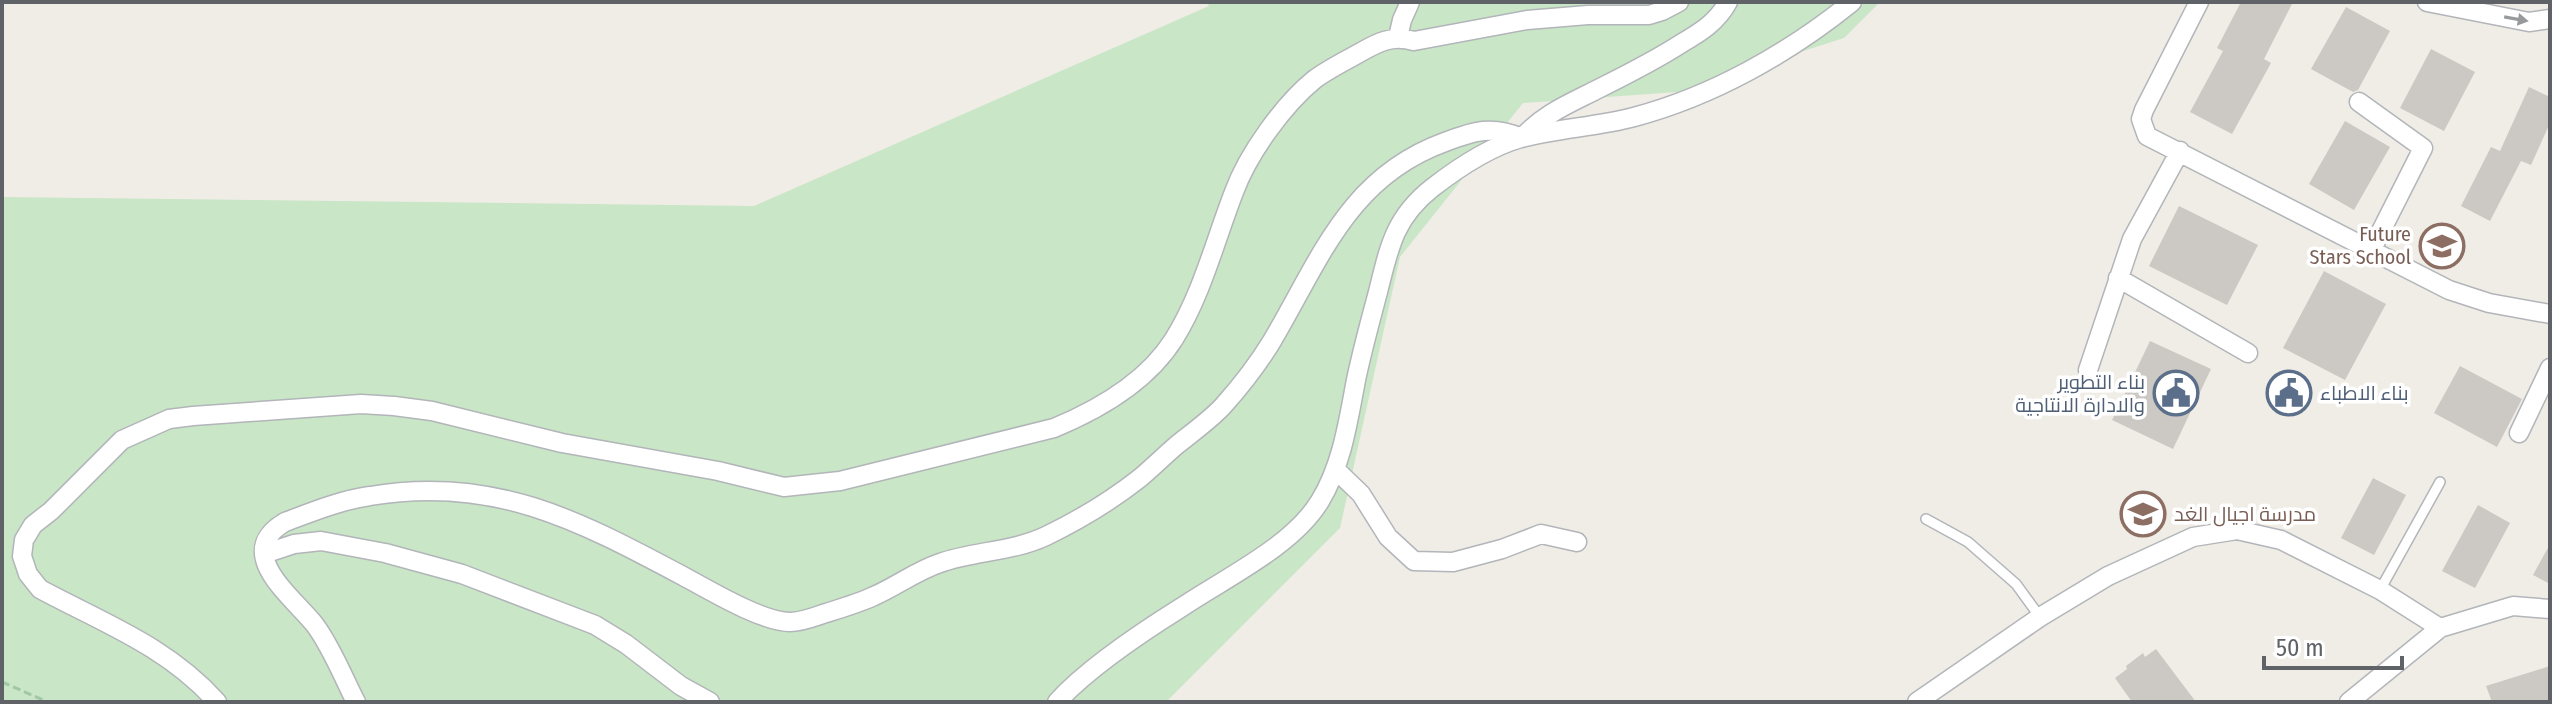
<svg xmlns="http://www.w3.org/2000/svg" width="2552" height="704" font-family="'Fira Sans Condensed',Cairo,sans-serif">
  <rect width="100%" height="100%" fill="#f0ede7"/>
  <!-- green -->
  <path fill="#c9e6c6" d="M1206,2H1880L1844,38L1677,92L1523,103L1400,257L1340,528L1166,702H2V197L754,206L1209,6Z"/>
  <!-- building -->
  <path fill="#ccc8c4" d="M2241,2H2293L2264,59L2271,63L2232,134L2190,112L2223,51L2217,48Z
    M2346,7L2390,31L2358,90L2353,92L2311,69Z
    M2431,49L2475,72L2444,131L2400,108Z
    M2529,87L2550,97V123L2531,165L2521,161L2490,221L2461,206L2491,147L2500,151Z
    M2345,121L2390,147L2354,210L2309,184Z
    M2179,206L2258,245L2227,305L2149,266Z
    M2324,271L2386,304L2345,380L2283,348Z
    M2150,341L2211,369L2173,449L2112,420Z
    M2460,366L2522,399L2497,447L2434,413Z
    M2373,478L2406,495L2374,555L2341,538Z
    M2478,505L2510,523L2475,588L2442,571Z
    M2550,544V584L2533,575Z
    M2156,649L2196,702H2132L2115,678L2127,669L2126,666L2143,653L2145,657Z
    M2550,666V702H2492L2486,686Z"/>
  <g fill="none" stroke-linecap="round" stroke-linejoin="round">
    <!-- service casing -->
    <g stroke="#b2b5b9" stroke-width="12">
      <path id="service" d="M1926,519L1968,542L2016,584L2040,617
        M2380,590L2440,482"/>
    </g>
    <!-- minor casing -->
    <g stroke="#b2b5b9" stroke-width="21">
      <path id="minor" d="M2199,2L2144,110L2141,119L2147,136L2449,290L2489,303L2550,314
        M2427,2L2529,22L2550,19
        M1398,37L1402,20L1410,2
        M2359,102L2423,148L2372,249
        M1522,138C1544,113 1571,103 1600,88C1628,74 1656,60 1682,43C1701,32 1717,22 1728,2
        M2118,278L2248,353
        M2088,370L2132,239L2180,151
        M2519,433L2550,368
        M1335,469L1361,494L1388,537L1414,561L1453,562L1502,549L1541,534L1577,542
        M264,554L294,544L321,541L385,553L462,574L595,625L626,644L681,686L710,702
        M217,702C167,646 103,623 40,589L28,574L22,556L24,540L33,525L51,511L122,440L169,419L193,416L361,404L394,406L432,411L562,443L718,471L784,487L840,481L1054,428C1100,409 1147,382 1174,339C1202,294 1215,241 1234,192C1248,154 1283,105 1315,79C1326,71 1339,64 1352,57C1374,45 1388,34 1414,41L1527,20L1588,15H1649L1662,11L1679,2
        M356,702C343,677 332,648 315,625C293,597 232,553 285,522C312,512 341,500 370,496C493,475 578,520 683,576C709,590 762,622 790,622C802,622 814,617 826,613C842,608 859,603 874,596C897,586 916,571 940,563C974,551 1012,552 1046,536C1079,520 1112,500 1140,478C1153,467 1165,455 1178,444C1193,432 1210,420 1223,406C1241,386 1258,364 1272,341C1320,260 1348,177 1445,142C1474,131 1492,125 1522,138
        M1057,702C1088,668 1142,632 1182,607C1225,578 1293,546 1320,501C1342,465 1348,422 1356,380C1362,351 1370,322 1378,292C1389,248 1394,218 1432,188C1459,167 1489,147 1521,138C1558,128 1597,127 1634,117C1713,96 1789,53 1852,2
        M1917,702L2040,617L2108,576L2193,537L2237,530L2281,540L2380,590L2440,628
        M2349,702L2440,628L2513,606L2550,609"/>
    </g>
    <!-- path -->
    <path stroke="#a0c7a7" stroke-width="3" stroke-dasharray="8 4" stroke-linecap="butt" d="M2,682L48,702"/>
    <!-- service -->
    <use href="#service" stroke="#fff" stroke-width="9"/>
    <!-- minor -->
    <use href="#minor" stroke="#fff" stroke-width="18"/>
  </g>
  <!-- one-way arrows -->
  <defs><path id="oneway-solid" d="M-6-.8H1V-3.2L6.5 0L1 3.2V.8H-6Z" transform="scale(2)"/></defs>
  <use fill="#979a9c" href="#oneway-solid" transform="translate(2516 19) rotate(10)"/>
  <!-- icons -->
  <defs>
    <g id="school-ring" transform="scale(2.3)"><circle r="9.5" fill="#fff" stroke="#8d6e63" stroke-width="1.5"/><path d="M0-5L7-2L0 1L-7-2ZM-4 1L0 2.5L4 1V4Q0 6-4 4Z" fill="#8d6e63"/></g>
    <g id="civic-ring" transform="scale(2.3)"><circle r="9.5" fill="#fff" stroke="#5c6f8a" stroke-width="1.5"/><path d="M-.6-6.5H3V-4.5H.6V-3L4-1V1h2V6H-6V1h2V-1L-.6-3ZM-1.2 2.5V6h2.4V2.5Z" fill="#5c6f8a"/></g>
  </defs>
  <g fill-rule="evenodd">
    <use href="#school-ring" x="2442" y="246"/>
    <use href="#civic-ring" x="2176" y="393"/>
    <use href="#civic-ring" x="2289" y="393"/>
    <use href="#school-ring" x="2143" y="514"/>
  </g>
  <g text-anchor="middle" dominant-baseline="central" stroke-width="7" stroke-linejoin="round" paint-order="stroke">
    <!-- education labels -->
    <g font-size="20" fill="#785e54" stroke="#fff" text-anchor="end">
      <text x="2411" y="234">Future<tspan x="2411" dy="23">Stars School</tspan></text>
      <text x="2174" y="514" text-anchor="start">مدرسة اجيال الغد</text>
    </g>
    <!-- service labels -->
    <g font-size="20" fill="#4e5e75" stroke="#fff" text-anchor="end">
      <text x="2145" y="382">بناء التطوير<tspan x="2145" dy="23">والادارة الانتاجية</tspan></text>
      <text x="2320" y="393" text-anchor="start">بناء الاطباء</text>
    </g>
  </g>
  <!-- border -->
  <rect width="2552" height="704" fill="none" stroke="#5f6367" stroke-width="8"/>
  <!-- scale -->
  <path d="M2264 656v12h138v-12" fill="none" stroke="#5f6367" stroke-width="4"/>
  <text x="2276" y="656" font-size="24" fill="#5f6367" stroke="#ffffff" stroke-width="6" paint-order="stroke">50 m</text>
</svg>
